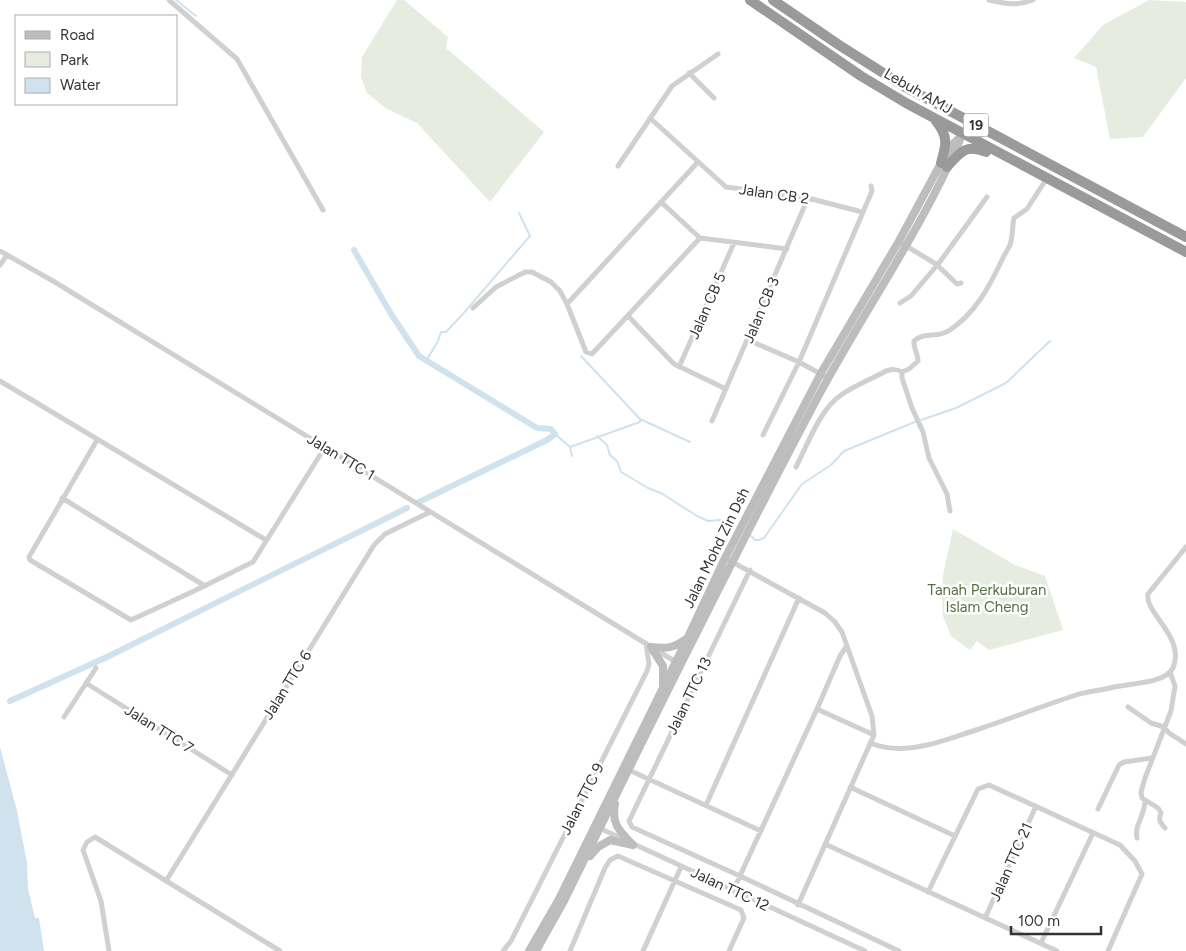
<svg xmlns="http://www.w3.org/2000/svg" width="1186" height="951" font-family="Figtree,sans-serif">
  <rect width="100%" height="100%" fill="#fff"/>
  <!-- green -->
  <path fill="#e6ecdf" d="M397,0H404L448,37L446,48L544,132L490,202L417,123L387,109L367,93L361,77L362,57Z
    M1149,0L1186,2V78L1143,137L1110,139L1096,67L1074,58L1103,25Z
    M953,529L1015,565L1045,576L1063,630L989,650L977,641L970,650L951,636L943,616L942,597L943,575Z"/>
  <!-- water -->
  <path fill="#cfe2ee" d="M0,747L17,811L27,863L28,889L35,918H39L44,951H0Z"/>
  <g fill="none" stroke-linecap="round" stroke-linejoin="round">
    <!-- stream -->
    <path stroke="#cfe2ee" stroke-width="2" d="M176,0L196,16
      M426,361L438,341L441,332H446L462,315L530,236L519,213
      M640,419L690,442
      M921,420L956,408L1006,383L1050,341
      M555,434L570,447L640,422V419L581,356
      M597,436L607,445L610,455L617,461L621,472L648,488L661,493L697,516L708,521L720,520L732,526
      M570,447L572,456
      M751,536L755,540H759L764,538L802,484L831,465L844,451L915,422"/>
    <!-- canal -->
    <path stroke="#cfe2ee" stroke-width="6" d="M354,250L391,314L419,356L537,428L551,429L555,434L547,440L419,502
      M10,701L107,657L407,508"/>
    <!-- street -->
    <path stroke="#d0d0d0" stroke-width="5" d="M169,0L237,59L323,210
      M989,0C1006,4 1017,6 1033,0
      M689,73L714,98
      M650,118L726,187L808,198L862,212
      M618,166L672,86L718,54
      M661,202L700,238L787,249
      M903,244L936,264L957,284L961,283
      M0,251L53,281L676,662
      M0,265L7,255
      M900,303L911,296L939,263L987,197
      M567,304L698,162
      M473,308L496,287L525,272H532L551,282L560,291L567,304L586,352L592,354L700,238
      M628,316L674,364L726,389
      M748,340L799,362L828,378
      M679,367L734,243
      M902,372L909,369L918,361C918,354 913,347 914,341C925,331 937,339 950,330C975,313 988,289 1001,262C1003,257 1007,251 1010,245C1013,237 1012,227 1014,218L1027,209L1047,178
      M0,381L266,540
      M712,421L808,198
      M763,435L799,362L872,191L871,186
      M97,440L29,557L30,560L131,620L194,591L253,562L325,447
      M796,467C808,444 820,409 841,395C855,385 872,379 886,371C893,369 896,369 902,372V378L912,408L923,432L929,458L947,494L950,511
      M62,498L205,586
      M725,558L825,613L835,622L842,632L872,716L874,735L798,905
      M750,570L629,821L632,827L740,876L899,951
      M86,683L232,775
      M1128,707L1151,723L1164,727L1169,733L1186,744
      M817,709L874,735
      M64,717L96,668
      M870,743C905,757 942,741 976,730C1009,719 1040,707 1073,696C1084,692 1097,691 1110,688C1126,683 1164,685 1173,668C1186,637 1144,613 1148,594L1186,547
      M629,770L761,831
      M850,787L955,836
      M706,805L799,598
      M1098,809L1119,765L1124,762L1152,758
      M597,827L865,951
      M1165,828C1160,822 1158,820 1161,813L1158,808L1142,798L1141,792L1145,778L1171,711L1175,686L1170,672
      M1137,838C1134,824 1145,817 1145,800
      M825,844L1057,951
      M166,881L374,545L385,534L430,512
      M733,891L817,709L840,656L846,647
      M928,892L978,789L989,785L1120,845L1135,861L1142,874L1108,951
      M985,918L1036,806
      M1041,943L1093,833
      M109,951L101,901L83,850L87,842L95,837L280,951
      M503,951L511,941L647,671L649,664L646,644
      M570,951L605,868L610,860L618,856L741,910L744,918L729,951
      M643,951L681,867"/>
    <!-- secondary -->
    <path stroke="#bdbdbd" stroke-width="8" d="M651,647L663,666V684
      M651,647C666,649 674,648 686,639
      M615,804C611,825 620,831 633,845
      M590,856L598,847L610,840L633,845
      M529,951L559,899L688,637L725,558L821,373L899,241L941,163L952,145L963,134
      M536,951L564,901C647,731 731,561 820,393C866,308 922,229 960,140"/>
    <!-- highway -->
    <path stroke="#9a9a9a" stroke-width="10" d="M750,0L861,76L906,103L1186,252
      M773,0L839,45L907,88L1186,237
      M936,121C949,137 946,145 941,163
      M947,167C959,153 966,143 986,152"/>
  </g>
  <g text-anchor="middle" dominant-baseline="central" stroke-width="5" stroke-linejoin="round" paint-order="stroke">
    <!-- shield labels -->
    <rect fill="#fff" stroke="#707070" stroke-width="1" x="963.5" y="113.5" width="25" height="23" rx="4"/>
    <g font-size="14" font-weight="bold" fill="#333">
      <text x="976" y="125">19</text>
    </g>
    <!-- street labels -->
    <g font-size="15" fill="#333" stroke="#fff">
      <text transform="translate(918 91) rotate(30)">Lebuh AMJ</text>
      <text transform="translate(774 194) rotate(8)">Jalan CB 2</text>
      <text transform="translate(707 306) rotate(-66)">Jalan CB 5</text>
      <text transform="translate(761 310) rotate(-67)">Jalan CB 3</text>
      <text transform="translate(341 457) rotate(31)">Jalan TTC 1</text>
      <text transform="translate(716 548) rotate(-64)">Jalan Mohd Zin Dsh</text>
      <text transform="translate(287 685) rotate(-58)">Jalan TTC 6</text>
      <text transform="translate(689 696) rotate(-64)">Jalan TTC 13</text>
      <text transform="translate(159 729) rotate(32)">Jalan TTC 7</text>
      <text transform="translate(582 799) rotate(-63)">Jalan TTC 9</text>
      <text transform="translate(1011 862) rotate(-66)">Jalan TTC 21</text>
      <text transform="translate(730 889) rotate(25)">Jalan TTC 12</text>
    </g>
    <!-- park labels -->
    <g font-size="15" fill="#56703f" stroke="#fff">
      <text x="987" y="590">Tanah Perkuburan<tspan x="987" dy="17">Islam Cheng</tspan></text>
    </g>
  </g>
  <!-- legend -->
  <rect x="15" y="15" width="162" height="90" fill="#ffffff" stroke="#adadad"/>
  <rect x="25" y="31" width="25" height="8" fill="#bdbdbd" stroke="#adadad"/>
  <text x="60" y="40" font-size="15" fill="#333333">Road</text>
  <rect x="25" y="52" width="25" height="15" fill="#e6ecdf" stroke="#adadad"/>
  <text x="60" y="65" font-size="15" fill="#333333">Park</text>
  <rect x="25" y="78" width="25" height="15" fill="#cfe2ee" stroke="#adadad"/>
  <text x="60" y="90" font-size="15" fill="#333333">Water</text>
  <!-- scale -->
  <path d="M1011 926v8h90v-8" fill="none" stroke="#333333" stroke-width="2.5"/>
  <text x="1018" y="926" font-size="15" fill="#333333" stroke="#ffffff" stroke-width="4" paint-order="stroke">100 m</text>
</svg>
